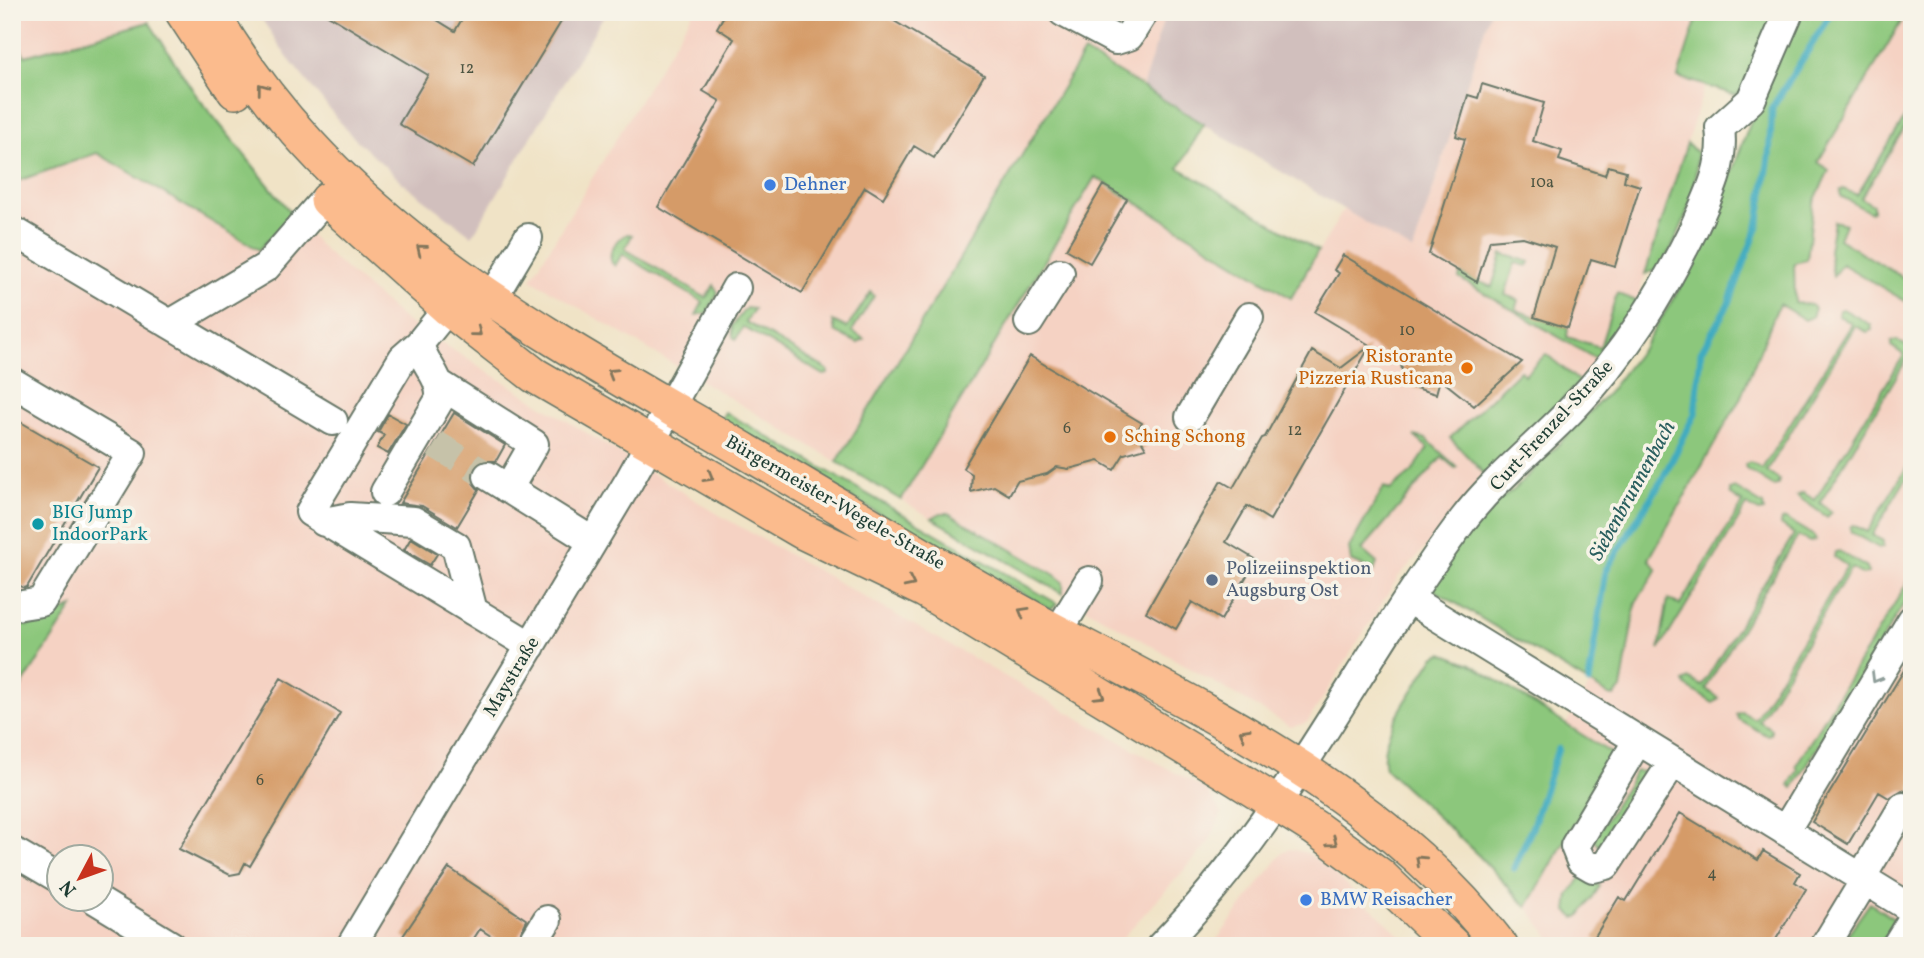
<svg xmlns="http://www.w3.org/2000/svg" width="1924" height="958" font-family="Vollkorn,serif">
  <rect width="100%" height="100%" fill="#f7f3e8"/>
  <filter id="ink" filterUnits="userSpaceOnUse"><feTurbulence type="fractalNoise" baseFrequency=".0143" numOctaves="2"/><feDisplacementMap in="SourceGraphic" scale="14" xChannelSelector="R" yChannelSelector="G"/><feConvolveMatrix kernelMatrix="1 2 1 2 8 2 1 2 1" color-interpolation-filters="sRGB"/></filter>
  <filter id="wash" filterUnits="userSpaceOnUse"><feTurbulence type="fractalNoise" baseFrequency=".00686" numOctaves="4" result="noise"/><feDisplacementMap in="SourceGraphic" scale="28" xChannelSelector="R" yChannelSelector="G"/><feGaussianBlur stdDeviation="1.57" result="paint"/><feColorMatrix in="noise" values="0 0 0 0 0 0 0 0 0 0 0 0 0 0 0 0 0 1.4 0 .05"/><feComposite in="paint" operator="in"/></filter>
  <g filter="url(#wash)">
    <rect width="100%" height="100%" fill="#f0e3c6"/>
    <!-- built -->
    <path fill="#f5d2c3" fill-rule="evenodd" d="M12,12H144L196,95L275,197L326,252L406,321L721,516L1206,790L1222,813L1208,844L1115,946H12ZM60,856H102V898H60Z
      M693,12H1166L1142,88L1083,52L837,462L531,279Z
      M1490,12H1699L1678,77L1705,86L1631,319L1606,353L1399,576L1307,723L1291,727L901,500L1095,177L1291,298L1344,209L1413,250Z
      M1870,12H1912V946H1557L1527,907L1614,755L1566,724L1601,667Z
      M1291,849L1307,853L1327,867L1412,946H1212L1284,851Z"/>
    <!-- industrial -->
    <path fill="#d1bfbd" d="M257,12H606L472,236L403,183L349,133L287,57Z
      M1166,12H1490L1413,251L1142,88Z"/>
    <!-- green -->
    <path fill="#8cc77c" stroke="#568258" stroke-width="2" d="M1699,12H1774L1751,81L1736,95L1678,77Z
      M1799,12H1907L1818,162L1829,170L1813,204L1807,260L1794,263L1795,303L1811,305L1815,308L1812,317L1805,320L1779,304L1740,399L1649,559L1657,570L1636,602L1621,689L1614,696L1609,695L1434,590L1432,581L1471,528L1494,504L1515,489L1608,393L1644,346L1678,291L1715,217L1753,116Z
      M149,22L196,95L292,214L259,250L97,153L12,183V34L25,56Z
      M1084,52L1204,124L1179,168L1318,251L1291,298L1095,177L901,500L837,462Z
      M1912,106V116L1861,198L1873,205V211L1869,212L1841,196L1840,191L1843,189L1857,195Z
      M1687,143L1697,153C1696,202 1683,224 1662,268L1645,274Z
      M1834,221L1845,224L1839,239L1912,283V305L1842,264L1833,276L1829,251Z
      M628,234L632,235L625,249L706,298L714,285L718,293L707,313L696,315L703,302L622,254L615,266L612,263C607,252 617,238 628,234Z
      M1502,254L1530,262L1528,266L1515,263L1505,295L1519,300L1516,310L1568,328L1567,337L1600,347L1617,293L1641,303L1606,353L1594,358L1459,278L1460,274L1492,287Z
      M871,292L874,296L852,331L864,339L858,343L835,332L833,321L847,328Z
      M746,308L754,309L746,322L828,370V374L824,375L743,327L736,339L733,337L732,326Z
      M1843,309L1871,325L1872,330L1867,332L1855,326L1767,471L1779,480L1778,485L1773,486L1746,469L1745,464L1750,462L1762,469L1852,324L1838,315L1839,310Z
      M1896,340L1912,349V359L1908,357L1820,503L1832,512L1827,517L1797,496L1803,493L1815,500L1904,355L1891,346V342Z
      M1546,354L1580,382L1486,476L1450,438L1520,370L1524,375Z
      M725,412L1058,604L1050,609L718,424Z
      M1414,436L1426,439L1457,467L1455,468L1442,457L1362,550L1377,563L1374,571L1351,561L1349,548L1384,487L1390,490L1412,472L1428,448Z
      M1912,459V469L1872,535L1883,541V547L1879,548L1851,532L1850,527L1853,525L1867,532Z
      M1735,488L1763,505L1764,511L1759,512L1747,505L1659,650L1668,599L1680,605L1743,503L1730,494V490Z
      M941,513H948L1055,575L1063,582V594L932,518Z
      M1786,519L1814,536L1816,540L1810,542L1798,536L1711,679L1706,689L1719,698L1713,703L1686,686L1684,682L1690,679L1702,686L1794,534L1781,525L1782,520Z
      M1839,551L1867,568L1868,573L1863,575L1851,568L1759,721L1771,729V734L1766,735L1738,719L1737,714L1742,712L1755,719L1847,566L1834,557L1835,552Z
      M1912,575V590L1793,788L1789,785L1798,770L1796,765Z
      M73,607L12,701V617L27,626Z
      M1442,653L1471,664L1614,755L1527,907L1479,856L1385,768C1376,735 1417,686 1434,657Z
      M1636,771L1644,772L1647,777L1604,846L1598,845L1594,838Z
      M1582,876L1600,886L1580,916L1575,918L1567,911L1569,895Z
      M1870,903L1894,919L1881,946H1839Z"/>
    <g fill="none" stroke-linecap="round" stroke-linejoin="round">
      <!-- stream -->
      <path stroke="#41abc0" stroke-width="7" d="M1589,682L1606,570L1662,480L1695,414L1701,352L1729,303L1758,226L1769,157L1772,108L1832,12
        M1514,868L1532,828L1558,749"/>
    </g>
    <g id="blocks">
      <!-- building -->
      <path fill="#d59b68" d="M323,12H424L455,31L466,12H567L473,167L399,124L428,75Z
        M726,12H879L984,75L934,158L914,146L883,198L865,187L802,293L658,207L720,101L703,91L734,39L717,28Z
        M1482,84L1544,103L1533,141L1562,151L1559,160L1605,175L1608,166L1626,171L1624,181L1640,186L1615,266L1591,259L1568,328L1534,317L1555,247L1523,237L1490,240L1477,282L1429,254L1465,139L1456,136L1468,95L1478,98Z
        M1103,185L1127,199L1090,263L1066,249Z
        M1343,255L1473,333L1522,362L1474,406L1440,379L1436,394L1412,387L1403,376L1401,364L1315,312L1339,273L1334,270Z
        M1370,346L1270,520L1247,506L1226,542L1256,560L1221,620L1192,602L1176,629L1146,612L1221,481L1233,488L1262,438L1265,437L1312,351L1341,368Z
        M1030,356L1142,423L1136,432L1146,448L1124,454L1114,470L1099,461L1069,469L1057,467L1047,474L1017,481L1009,495L994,486L971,492L972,474L963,468Z
        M454,413L505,445L496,461H481L474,468L473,483L479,490L457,527L422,506L400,503Z
        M388,414L406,424L388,454L377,448L384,435L378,432Z
        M12,417L98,467L27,587L24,588L12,581Z
        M411,538L437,554L430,565L404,550Z
        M1912,657V793L1902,790L1889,798L1879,792L1848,844L1812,822Z
        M281,678L340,713L250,866L245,863L240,873L230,875L179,849Z
        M1680,813L1758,860L1763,851L1800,873L1795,882L1806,889L1772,946H1607L1594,938L1619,897L1626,901Z
        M449,868L527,920L514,946H506L480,929L469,946H419L403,936Z"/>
    </g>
  </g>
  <g filter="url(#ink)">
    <use href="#blocks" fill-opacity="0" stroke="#687767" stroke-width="2"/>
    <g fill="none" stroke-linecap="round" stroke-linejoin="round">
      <!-- minor-tunnel -->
      <path stroke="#c6c2a9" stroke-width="28" stroke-dasharray="28 14" stroke-linecap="butt" d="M435,444L488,476"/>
      <!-- minor casing -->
      <g stroke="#687767" stroke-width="32">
        <path id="minor" d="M1063,12L1116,40L1129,36L1144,12
          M12,230L333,421
          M491,300L528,238
          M1029,322L1060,273
          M170,324L266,267L326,198
          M419,344L403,358L310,512L531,646
          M12,382L132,453L41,602L16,606L12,603
          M441,385L534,444L508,489
          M1190,417L1249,317
          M488,476L592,541
          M385,492L440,399C442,377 424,365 419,344L448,308
          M324,522L350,517L414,521L456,546L473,611
          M1409,599L1912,909
          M1047,650L1089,581
          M1638,740L1575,846L1581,861L1593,868L1606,865L1673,762
          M1785,831L1912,620
          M12,851L60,879
          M1861,878L1903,807
          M93,898L172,946
          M351,946L629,481L736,288
          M531,946L547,920
          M1161,946C1287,819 1358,660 1463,520C1495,478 1538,445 1574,407C1625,354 1662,293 1694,228C1709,195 1725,165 1720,128L1751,100L1789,12
          M1825,946L1865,880
          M1896,946L1912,920"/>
      </g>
      <!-- major casing -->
      <g stroke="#687767" stroke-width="38">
        <path id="major" d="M183,12L235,91
          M211,12C336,228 541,332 747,452C852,513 955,578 1062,635C1220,718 1389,800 1500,946
          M328,200L448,308L534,375L802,531L925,590L1237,779L1315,828L1379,875L1453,946"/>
      </g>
      <!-- minor -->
      <use href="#minor" stroke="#fff" stroke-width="28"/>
      <!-- major -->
      <use href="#major" stroke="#fbbb8d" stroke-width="35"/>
    </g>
    <!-- one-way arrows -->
    <defs><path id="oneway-chevron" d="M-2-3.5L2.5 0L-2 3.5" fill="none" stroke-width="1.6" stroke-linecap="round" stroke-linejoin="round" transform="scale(1.75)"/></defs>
    <g stroke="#82765c">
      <use href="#oneway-chevron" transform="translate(262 88) rotate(-127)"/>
      <use href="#oneway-chevron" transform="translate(421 249) rotate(-141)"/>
      <use href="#oneway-chevron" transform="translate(477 332) rotate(39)"/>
      <use href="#oneway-chevron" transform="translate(612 373) rotate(-149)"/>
      <use href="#oneway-chevron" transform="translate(709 477) rotate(30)"/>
      <use href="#oneway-chevron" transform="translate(910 583) rotate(26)"/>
      <use href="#oneway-chevron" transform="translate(1023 612) rotate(-150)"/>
      <use href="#oneway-chevron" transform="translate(1100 695) rotate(31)"/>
      <use href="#oneway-chevron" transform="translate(1244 733) rotate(-150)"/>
      <use href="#oneway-chevron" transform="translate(1333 842) rotate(36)"/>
      <use href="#oneway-chevron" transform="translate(1420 860) rotate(-137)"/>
    </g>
    <use stroke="#8f9e9a" href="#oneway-chevron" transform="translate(1876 678) rotate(121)"/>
  </g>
  <!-- markers -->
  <g fill="#3f7fe0" stroke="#f7f3e8" stroke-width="2.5">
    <circle cx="770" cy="185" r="7"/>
    <circle cx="1306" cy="900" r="7"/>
  </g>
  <g fill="#e8710a" stroke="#f7f3e8" stroke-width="2.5">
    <circle cx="1467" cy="368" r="7"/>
    <circle cx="1110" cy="437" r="7"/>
  </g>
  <circle fill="#0f9aa8" stroke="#f7f3e8" stroke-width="2.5" cx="38" cy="524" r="7"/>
  <circle fill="#5c6f8a" stroke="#f7f3e8" stroke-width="2.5" cx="1212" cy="580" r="7"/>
  <g text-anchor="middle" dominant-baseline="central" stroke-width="7" stroke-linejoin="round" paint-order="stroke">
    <!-- number labels -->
    <g font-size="16" fill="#4c5441">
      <text x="467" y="69">12</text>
      <text x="1542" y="183">10a</text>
      <text x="1407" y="331">10</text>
      <text x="1067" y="429">6</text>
      <text x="1295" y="431">12</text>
      <text x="260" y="781">6</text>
      <text x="1712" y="874">4</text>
    </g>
    <!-- shop labels -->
    <g font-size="19" fill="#366cbe" stroke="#f7f3e8" text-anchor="start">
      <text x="784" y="185">Dehner</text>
      <text x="1320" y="900">BMW Reisacher</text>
    </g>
    <!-- food labels -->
    <g font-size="19" fill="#c56008" stroke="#f7f3e8" text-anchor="end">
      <text x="1453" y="357">Ristorante<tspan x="1453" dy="22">Pizzeria Rusticana</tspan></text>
      <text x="1124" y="437" text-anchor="start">Sching Schong</text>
    </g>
    <!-- street labels -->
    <g font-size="19" fill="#1f3d34" stroke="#f7f3e8">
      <text transform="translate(1552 426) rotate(-47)">Curt-Frenzel-Straße</text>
      <text transform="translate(835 503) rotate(30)">Bürgermeister-Wegele-Straße</text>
      <text transform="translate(512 677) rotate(-59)">Maystraße</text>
    </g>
    <!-- culture labels -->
    <g font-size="19" fill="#0d838f" stroke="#f7f3e8" text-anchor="start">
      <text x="52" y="513">BIG Jump<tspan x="52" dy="22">IndoorPark</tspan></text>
    </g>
    <!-- service labels -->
    <g font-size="19" fill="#4e5e75" stroke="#f7f3e8" text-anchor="start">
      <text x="1226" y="569">Polizeiinspektion<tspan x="1226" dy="22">Augsburg Ost</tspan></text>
    </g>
    <!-- water labels -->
    <g font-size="21" font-style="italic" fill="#295e5e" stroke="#f7f3e8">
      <text transform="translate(1633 491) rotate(-61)">Siebenbrunnenbach</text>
    </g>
  </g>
  <!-- margin -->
  <rect width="1924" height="958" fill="none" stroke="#f7f3e8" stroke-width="42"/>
  <!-- north arrow -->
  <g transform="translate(80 878) rotate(229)"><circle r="33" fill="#f7f3e8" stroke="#a1aaa0" stroke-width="2"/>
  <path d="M0-5L12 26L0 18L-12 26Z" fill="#c8321e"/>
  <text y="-10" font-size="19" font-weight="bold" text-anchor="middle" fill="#1f3d34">N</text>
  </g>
</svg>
